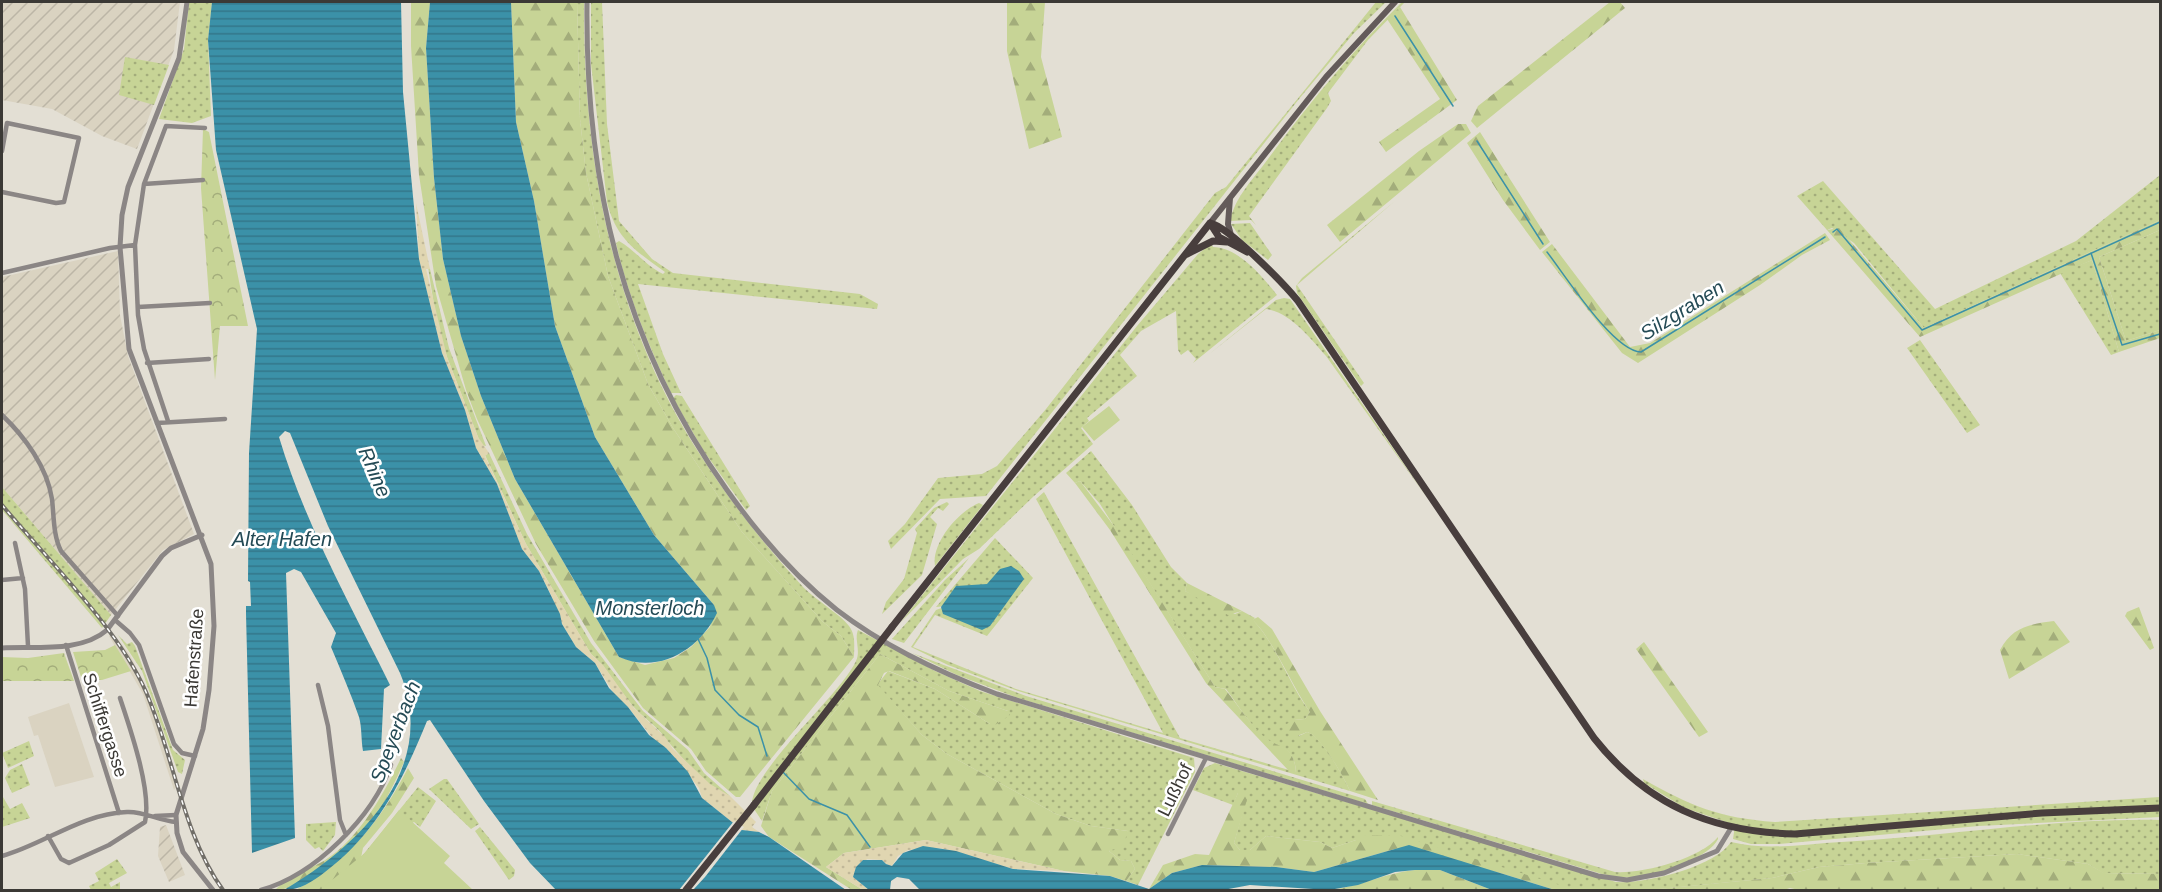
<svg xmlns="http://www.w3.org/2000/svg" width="2162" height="892" font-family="Arial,sans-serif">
  <defs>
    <pattern id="industrial-furrows" width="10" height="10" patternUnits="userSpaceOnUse" patternTransform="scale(1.5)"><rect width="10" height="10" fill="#dad3c1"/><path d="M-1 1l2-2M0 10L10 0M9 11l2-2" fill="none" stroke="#bcb6a6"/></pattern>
    <pattern id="grass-dots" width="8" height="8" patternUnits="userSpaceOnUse" patternTransform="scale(1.5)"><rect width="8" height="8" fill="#c7d496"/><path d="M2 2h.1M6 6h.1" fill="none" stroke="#a3ad7b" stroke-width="1.8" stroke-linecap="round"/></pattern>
    <pattern id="forest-firs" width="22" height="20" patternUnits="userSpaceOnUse" patternTransform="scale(1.5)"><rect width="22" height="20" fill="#c7d496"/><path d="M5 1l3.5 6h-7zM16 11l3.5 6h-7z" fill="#a3ad7b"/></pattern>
    <pattern id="sand-dots" width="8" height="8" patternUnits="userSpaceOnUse" patternTransform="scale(1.5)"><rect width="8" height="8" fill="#e0d6b1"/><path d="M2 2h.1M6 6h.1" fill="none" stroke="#c1b899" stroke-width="1.8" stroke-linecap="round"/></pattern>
    <pattern id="park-crowns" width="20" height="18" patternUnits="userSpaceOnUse" patternTransform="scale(1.5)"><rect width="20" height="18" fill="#c7d496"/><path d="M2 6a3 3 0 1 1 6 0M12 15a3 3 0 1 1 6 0" fill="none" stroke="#a3ad7b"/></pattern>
    <pattern id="water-rules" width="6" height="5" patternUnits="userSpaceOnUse" patternTransform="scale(1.5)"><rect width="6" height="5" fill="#3b91a8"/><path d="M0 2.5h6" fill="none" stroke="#33778a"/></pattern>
  </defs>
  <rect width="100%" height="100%" fill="#e3dfd4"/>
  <!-- industrial -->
  <path fill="url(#industrial-furrows)" d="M2,2H180L174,50L137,149L102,136L52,109L2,100Z
    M118,251L120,315L128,356L194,534L163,550L111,615L2,487V277Z
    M166,825L185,875L169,882L158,856L160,827Z"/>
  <!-- built -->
  <path fill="#dad3c1" d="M113,633L130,655L148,692L179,783L174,790L143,694L109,636Z
    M69,703L94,777L55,787L38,735L34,736L28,717Z"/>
  <!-- grass -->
  <path fill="url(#grass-dots)" d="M189,2H212L208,40L211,116L192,123L159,119L184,49Z
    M577,2H584C583,161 613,321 701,456C731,503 766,547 804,588C817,601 840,614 849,626C856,635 854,646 854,657L841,636L823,622L742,532L673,428L648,384L608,276L586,173L580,119Z
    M591,2H602L607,124L619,221L652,259L673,273L860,294L878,304L877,309L638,284L663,354L681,393H671C648,344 628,296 616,243L619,241C635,250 646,266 663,274L665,272C636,251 616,239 607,202L591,64Z
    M1376,2H1386L1354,33L1299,99L986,496L940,499L891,549L888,541L905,524L938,478L982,474L997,466L1046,409L1215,193L1226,187Z
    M1402,2H1405L1368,40L1328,93L1331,101L1327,108L1249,216L1256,225L1251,220L1230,221C1235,197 1254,178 1268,159C1309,103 1353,50 1402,2Z
    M125,57L169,65L154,105L119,95Z
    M2160,175V220L1924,328L1854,243L1832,228L1827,230L1797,196L1823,181L1935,309L2076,241Z
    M1395,201L1297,285L1364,383L1361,386L1297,293L1296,286L1302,278Z
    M1250,223L1272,255L1268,260L1242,240L1231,224Z
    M2160,230V330L2126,341L2099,257Z
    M1211,244L1213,247C1238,247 1263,277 1277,295L1193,363L1196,359L1188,350L1181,355L1178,350L1176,311L1141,331L1120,355L1137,376L1087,418L1089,421L1081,428L1093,444L1034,496L979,549L963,559L900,623L1137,326L1198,254Z
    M2092,260L2119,352L2111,355L2060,273Z
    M428,267L430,269L449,348L486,446L481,445L478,437L447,357L436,318Z
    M1284,298L1290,299L1430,502L1326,356C1311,339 1290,312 1266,309L1208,355L1276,300Z
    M1920,340L1980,425L1967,433L1907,348Z
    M676,395L682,396L750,506L746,510L703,450L673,398Z
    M1091,451L1132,505L1171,567L1187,583L1185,591L1235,614L1242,611L1255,618L1253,620C1277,645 1288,683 1310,712L1305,719L1294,720L1299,736L1307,732C1320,734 1344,777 1350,791L1018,691L948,665L911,647L936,610L947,606L936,607L995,538L1033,578L987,636L935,615L913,647L1016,689L1163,733L1036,499L1044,492L1180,738L1296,772C1294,743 1276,750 1260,734C1248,721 1237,704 1226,689L1215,687L1100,504L1080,481L1075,483L1066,473Z
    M489,453L527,534L591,643L643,711L688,750L704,773L730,796C709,791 679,754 665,738C656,725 642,717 632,705C618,689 607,667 591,654L526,544L485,455Z
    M2,487L111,615L102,628L2,510Z
    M947,502L949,504L943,511L938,508L930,517L937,524L922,575L882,614L886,602L904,579L917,533L915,529L934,508Z
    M979,503L983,505L935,566C931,543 959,511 979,503Z
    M969,558L904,643L892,639L945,580Z
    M858,630L933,670L980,691L1194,758L1195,772L1138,885L1126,881L1135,869L1131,861L1120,860L1109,851L1128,831L1091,826L1056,814L947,754L922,735L877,685L888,671L935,689L990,724L1008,711L949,691L880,654L772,791L762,821L752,806C749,772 840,696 856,661C861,651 854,639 858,630Z
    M118,635L127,644L132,642L135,646L173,750L185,760L182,774L178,772L142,671Z
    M912,653L1026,696L1365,799L1368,804L1018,698L957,675Z
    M29,741L34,756L8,768L2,753Z
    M1215,763L1616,882C1645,884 1715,867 1731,842C1767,851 1805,844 1841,842C1947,836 2053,818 2160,820V874L2103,873L2088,864L2017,854L1866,863L1819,867L1772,878L1649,890H1576L1356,840L1332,848L1320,842L1266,836L1250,850H1240L1234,843L1248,793H1238L1233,805L1193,790L1204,768Z
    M22,764L30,785L12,793L5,778L10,770Z
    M444,779H447L479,824L471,829L429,789Z
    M1643,779C1691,806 1719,818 1775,822L2160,797V817L1979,826L1779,844H1751L1733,839L1735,825L1685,808L1644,783Z
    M418,787L436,801L420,827L414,822L362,856Z
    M3,797L10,809L22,803L30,818L2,827Z
    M1372,801L1615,872C1642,874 1700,859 1718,837V839C1710,857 1664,872 1644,876C1630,879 1616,877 1602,874L1372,805Z
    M336,822L335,835L323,851L319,847L315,849L306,840V824Z
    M480,827L515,870L514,876L509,880L475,831Z
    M117,859L127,873L109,883L111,887L120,882V890H91L89,886L99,881L95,873Z"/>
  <!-- forest -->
  <path fill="url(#forest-firs)" d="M411,2H430L426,48L434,178L443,259L461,336L481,396L515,479L619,657L645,665L674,658L691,647L710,627L714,605L654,535L595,437L555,326L534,201L516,122L511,2H577L580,119L586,173L608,276L648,384L673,428L742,532L823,622L841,636L854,657L740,797H736L706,771L691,749L643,708L594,641L536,544L477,419L466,390L436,286L419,175L411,46Z
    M1007,2H1045L1041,57L1062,137L1029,149L1007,51Z
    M1610,2H1620L1625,8L1477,128L1471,121L1478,106Z
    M1400,7L1457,100L1386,152L1379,142L1440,99L1387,19Z
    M1458,124H1466L1471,133L1340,242L1327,225L1419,151Z
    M1480,132L1550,242L1540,250L1503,200L1467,143Z
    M2160,220V230L2099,257L2126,341L2160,330V338L2119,352L2092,260L1920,337L1827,230L1839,228L1924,328Z
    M1825,233L1830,240L1802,255L1760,285L1638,363L1622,353L1542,252L1552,244L1630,347L1650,343Z
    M1080,481L1117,530L1215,687L1225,689C1237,704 1248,721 1261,734C1276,750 1294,741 1296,773L1288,770L1206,683L1110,530L1075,483Z
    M1187,583L1242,611L1228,615L1185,591Z
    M2139,607L2154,648L2150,650L2125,616L2127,612Z
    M1258,617L1272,629L1320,711L1378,800L1350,791C1344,777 1320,735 1307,732L1295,737L1283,726L1294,720L1305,719L1310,712C1294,690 1269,632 1252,620Z
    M2054,621L2070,642L2009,679L2000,650C2012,627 2030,624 2054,621Z
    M1644,642L1708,732L1699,737L1636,649Z
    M880,654L949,691L1008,711L1010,715L995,725L990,724L935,689L889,671L884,673L878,685L922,735L947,754L1056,814L1091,826L1128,831L1123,846L1109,851L1120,860L1131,861L1135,869L1126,881L1110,876L1064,871L926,840L844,853L826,867L863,890H852L769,837L761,826L772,791Z
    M401,758L404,762C395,782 385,803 373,821C357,841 301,892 275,890C285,879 306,870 318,864C355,846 384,794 401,758Z
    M408,768L414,778L392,813L363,848L360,863L330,890H296C350,857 379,824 408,768Z
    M1238,793H1249L1234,843L1240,850H1250L1266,836L1320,842L1332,848L1356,840L1360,835L1401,836L1576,890H1555L1409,845L1314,872L1276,867L1202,865L1172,873L1149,889L1163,865L1195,854L1209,855Z
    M2017,854L2088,864L2104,873L2160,874V890H1799L1790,888L1784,890H1647L1772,878L1819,867L1866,863Z
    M1415,870H1440L1492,890H1329C1359,887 1385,873 1415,870Z"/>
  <!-- sand -->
  <path fill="url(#sand-dots)" d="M416,203L430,269H426L447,357L478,437L489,453L485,456L526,544L591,654L603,665L634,708L665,737L673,749L710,784L730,796L756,822L752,827L759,832L742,830L702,798L699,788L666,748L656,742L628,707L616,697L595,663L576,647L562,624L552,597L539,571L522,549L497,484L476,448L465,410L442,353L419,259Z
    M926,840L1064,871L1013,869L940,848L908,850L898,856L892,866L886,864L882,860L867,859L853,877L869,890H863L826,867L844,853Z"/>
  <!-- park -->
  <path fill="url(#park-crowns)" d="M203,129L209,132L248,326H220L215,380L201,188Z
    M115,645L131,671L102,680H82L73,652L105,650Z
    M64,653L74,681H2V657L28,658Z"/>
  <!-- pitch -->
  <path fill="#c7d496" d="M1109,406L1120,420L1094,441L1082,427Z
    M399,810L450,856L444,863L473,890H320L366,852Z"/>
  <!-- water -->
  <path fill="url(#water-rules)" d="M212,2H401L403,92L419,259L442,353L465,410L476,448L497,484L522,549L539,571L560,614L562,624L576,647L595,663L609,688L628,707L649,735L666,748L688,772L702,798L742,830L759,832L769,837L846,890H556L530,863L484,801L430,720L427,721C403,780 377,833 325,872C312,882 300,890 284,890C359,846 440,768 400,673L328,526L290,433L285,431L279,437C305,524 350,604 390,685L384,689L381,749L363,751C361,740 362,727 359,717C351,694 341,671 331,647L336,633L301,572L294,569L286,573L295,838L252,853L246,614V606H251L250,582L248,581L249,453L257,329L216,150L208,40Z
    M430,2H511L516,122L534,201L555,326L595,437L654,535L714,605L717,613C700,649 659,675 619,657L515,479L481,396L461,336L443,259L434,178L426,48Z
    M1011,566L1019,571L1024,579L990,626L982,630L943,614L941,607L956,586L987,584L1000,569Z
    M1409,845L1555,890H1492L1440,870H1415L1395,872L1358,885L1329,890L1250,885L1223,890H920L909,879L897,877L891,881L890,890H869L853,877L856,867L863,860H882L886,864L892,866L903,853L923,846L956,851L1013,869L1110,876L1149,889L1172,873L1202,865L1276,867L1314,872Z"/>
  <!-- pier -->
  <path fill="#e3dfd4" d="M734,821L744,827L705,877L693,890H679Z"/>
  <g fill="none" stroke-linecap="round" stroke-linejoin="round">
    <!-- stream -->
    <path stroke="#3b91a8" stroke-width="1.5" d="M1395,16L1453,106
      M1477,141L1543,244
      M1833,232L1837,229L1922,330L2160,222
      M1547,252C1565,275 1613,351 1641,352L1825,237
      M2091,253L2122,345L2160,334
      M698,639L707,658L715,690L739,715L758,727L767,756
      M782,771L809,799L847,815L870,847"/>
    <!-- minor -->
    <path stroke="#8b8685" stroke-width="4.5" d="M2,151L7,123L79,138L64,202L56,203L2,192
      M144,184L203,180
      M135,245L138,315L144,349L168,421
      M2,273L110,248L135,245L144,184L166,126L205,128
      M138,307L210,303
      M147,363L209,359
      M2,415C25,437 47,467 52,499C54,516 53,535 61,551L118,616
      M157,423L225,419
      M15,543L25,589L28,646
      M2,580L23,578
      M115,620L130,633L139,645L174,744L182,753L195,756
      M66,645L119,813
      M318,685L328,726L340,820L346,835
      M155,816L176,815
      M1168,834L1206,758
      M48,836L61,859L69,863L109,845L145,822C152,791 130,728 120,698
      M2,856C45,844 80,814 127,812C144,811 159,821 176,822
      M261,890C315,875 373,817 391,765"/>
    <!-- tertiary -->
    <path stroke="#8b8685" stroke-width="5" d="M187,2L179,58L128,187L122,215L120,247L129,349L211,564L214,626L209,690L203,729L176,815L177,833L183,852L213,890
      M587,2C585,181 622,343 727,490C758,534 794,576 837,610C885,647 941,673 997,694L1598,876L1627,880L1664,873L1717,851L1731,828
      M2,648C34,646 81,653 107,630L162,556L171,548L202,535"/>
    <!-- secondary -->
    <path stroke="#645b5a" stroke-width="6" d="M1230,198L1228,224L1231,235
      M1210,223L1326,77L1395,2"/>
    <!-- primary -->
    <path stroke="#483e3d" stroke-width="7" d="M1210,223C1229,227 1284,284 1298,301L1594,738C1647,805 1711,832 1795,834L2042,813L2160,808
      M1210,223L1219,237L1247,252
      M1187,254L1213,241L1227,242
      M892,627L1210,223
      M686,890L754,805"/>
    <!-- rail casing -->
    <g stroke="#716e68" stroke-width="4">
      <path id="rail" d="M2,505C46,558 119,629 146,692C174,756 182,833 223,890"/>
    </g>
    <!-- rail -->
    <use href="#rail" stroke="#fff" stroke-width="1.5" stroke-dasharray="4.5" stroke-linecap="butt"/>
    <!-- primary-bridge -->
    <path stroke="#483e3d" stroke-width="7" d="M754,805L892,627"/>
  </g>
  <g text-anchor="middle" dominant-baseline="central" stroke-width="5" stroke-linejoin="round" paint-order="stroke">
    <!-- street labels -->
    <g font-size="18" fill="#3b3935" stroke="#fff">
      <text transform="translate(194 658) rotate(-86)">Hafenstraße</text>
      <text transform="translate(105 725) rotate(72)">Schiffergasse</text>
      <text transform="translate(1175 790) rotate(-64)">Lußhof</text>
    </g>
    <!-- water labels -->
    <g font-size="20" font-style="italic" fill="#244a55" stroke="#fff">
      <text transform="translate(1682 310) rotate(-32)">Silzgraben</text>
      <text transform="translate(375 472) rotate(67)">Rhine</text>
      <text x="282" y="539">Alter Hafen</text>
      <text x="650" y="608">Monsterloch</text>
      <text transform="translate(395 732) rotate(-69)">Speyerbach</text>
    </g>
  </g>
  <!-- border -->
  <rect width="2162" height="892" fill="none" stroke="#3b3935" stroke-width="6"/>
</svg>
